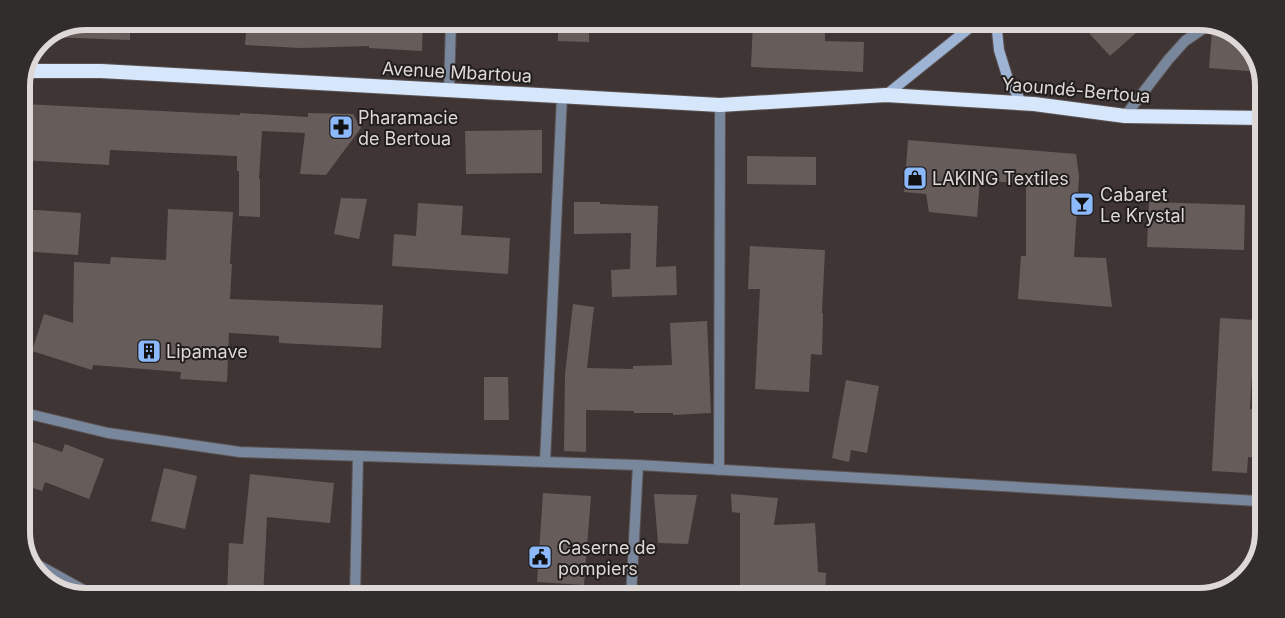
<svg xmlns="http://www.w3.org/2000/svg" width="1285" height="618" font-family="Inter,sans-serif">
  <rect width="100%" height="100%" fill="#3e3534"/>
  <!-- building -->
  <path fill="#665d5b" d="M86,21H130V40L47,37Z
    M247,21H423L422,51L369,48V46L300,48L245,45Z
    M558,21H589V42L558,41Z
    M753,21L825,24V41L864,42L863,72L751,67Z
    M1078,21H1127L1137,32L1110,56Z
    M1213,30L1232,32L1253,50L1260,72L1209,68L1212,31Z
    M24,104L240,115V113L308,117V113L353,114L361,128L326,175L300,174L305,133L262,131L259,179H260V217L239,216V171H237V156L110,150L109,165L21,160Z
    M542,130V173L466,174L465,131Z
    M908,140L1076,154L1079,176L1074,257L1106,258L1112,307L1018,299L1021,256H1026V184L980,180L977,217L929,212L926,194L904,192Z
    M747,156L816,157V185L747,184Z
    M341,198L367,199L359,239L334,234Z
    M574,202H600V204L658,206L656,267L676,266L677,295L612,297L611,270L630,269L631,233L574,234Z
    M1149,202L1245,205L1244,250L1147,247Z
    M418,203L463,206L461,235L510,238L508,274L392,266L394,234L416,236Z
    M21,209L81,213L78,255L21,251Z
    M168,209L233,212L230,264H232L230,299L383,305L381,348L279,343V336L229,333L227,382L180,379L181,372L93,365L92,370L32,351L44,314L73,323L74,262L110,264L111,257L166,260Z
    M750,246L825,250L822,313H823L822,355L811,354L809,392L755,389L760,289H748Z
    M573,304L594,307L587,368L633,369V366L672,365L670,323L707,321L711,413L673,415V413H634V411L586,410V452L564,451L565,374Z
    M1220,318L1255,320L1250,409L1259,410V458L1248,457L1247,473L1212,471Z
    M484,377H508L509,420H484Z
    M846,380L879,386L867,453L851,450L849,462L832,458Z
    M21,438L62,452L65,444L104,459L89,499L45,482L42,491L21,484Z
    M164,468L197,476L185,529L151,521Z
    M250,474L334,483L330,523L267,517L263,597L227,595L229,543L243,544Z
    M543,493L591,496L584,585L537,582Z
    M654,494L697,495L688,544L658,543Z
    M731,494L778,498L774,525L815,523L818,572L826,573L825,597L772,594L771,597H740V513L732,512Z"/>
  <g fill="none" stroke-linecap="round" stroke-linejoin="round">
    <!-- minor casing -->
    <g stroke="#5b5251" stroke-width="12">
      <path id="minor" d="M449,90L451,21
        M1125,116L1168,60L1185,41L1210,24
        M545,462L562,96
        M719,470L720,105
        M29,560L96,597
        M631,597L638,465"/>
    </g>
    <!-- tertiary casing -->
    <g stroke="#5b5251" stroke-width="12">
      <path id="tertiary" d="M21,410L29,414L108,433L240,452L638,465L1258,501
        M355,597L358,456"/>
    </g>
    <!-- secondary casing -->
    <g stroke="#5b5251" stroke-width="12">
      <path id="secondary" d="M996,21L999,50L1008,79L1022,103H1026
        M886,95L978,21"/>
    </g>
    <!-- trunk casing -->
    <g stroke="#5b5251" stroke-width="16">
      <path id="trunk" d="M26,71H101L720,105L886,95L1034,104L1125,116L1263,118"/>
    </g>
    <!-- minor -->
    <use href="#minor" stroke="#79879c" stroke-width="10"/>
    <!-- tertiary -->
    <use href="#tertiary" stroke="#79879c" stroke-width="10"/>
    <!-- secondary -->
    <use href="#secondary" stroke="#9eb4d5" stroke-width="10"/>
    <!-- trunk -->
    <use href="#trunk" stroke="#d6e6fb" stroke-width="14"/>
  </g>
  <!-- icons -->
  <defs>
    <g id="pharmacy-square" transform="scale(1.25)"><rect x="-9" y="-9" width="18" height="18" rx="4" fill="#8bb9fc" stroke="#221e1d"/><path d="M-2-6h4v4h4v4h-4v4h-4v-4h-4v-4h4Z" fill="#111"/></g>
    <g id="shop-square" transform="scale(1.25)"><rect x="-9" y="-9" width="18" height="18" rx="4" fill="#8bb9fc" stroke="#221e1d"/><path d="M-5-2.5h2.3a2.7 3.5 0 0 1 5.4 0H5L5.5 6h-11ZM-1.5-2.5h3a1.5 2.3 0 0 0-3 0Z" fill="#111"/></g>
    <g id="bar-square" transform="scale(1.25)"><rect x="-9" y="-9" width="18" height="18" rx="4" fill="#8bb9fc" stroke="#221e1d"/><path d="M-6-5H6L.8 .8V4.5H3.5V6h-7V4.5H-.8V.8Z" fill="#111"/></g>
    <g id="building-square" transform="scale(1.25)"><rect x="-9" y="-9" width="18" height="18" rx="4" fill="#8bb9fc" stroke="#221e1d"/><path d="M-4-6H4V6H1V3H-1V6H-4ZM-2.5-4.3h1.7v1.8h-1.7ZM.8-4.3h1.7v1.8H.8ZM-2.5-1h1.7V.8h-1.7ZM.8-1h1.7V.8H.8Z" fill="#111"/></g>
    <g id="civic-square" transform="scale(1.25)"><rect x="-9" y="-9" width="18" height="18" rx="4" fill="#8bb9fc" stroke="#221e1d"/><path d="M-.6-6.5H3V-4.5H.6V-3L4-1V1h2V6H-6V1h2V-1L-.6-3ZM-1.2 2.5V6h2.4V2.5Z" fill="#111"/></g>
  </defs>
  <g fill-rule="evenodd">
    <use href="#pharmacy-square" x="341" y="127"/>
    <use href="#shop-square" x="915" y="178"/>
    <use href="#bar-square" x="1082" y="204"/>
    <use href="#building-square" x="149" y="351"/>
    <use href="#civic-square" x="540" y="557"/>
  </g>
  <g text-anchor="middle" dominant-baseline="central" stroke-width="4" stroke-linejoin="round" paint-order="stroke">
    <!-- street labels -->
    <g font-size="18" fill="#ded8d7" stroke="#221e1d">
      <text transform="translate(457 72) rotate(3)">Avenue Mbartoua</text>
      <text transform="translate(1076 90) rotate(5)">Yaoundé-Bertoua</text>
    </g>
    <!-- poi labels -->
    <g font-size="18" fill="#ded8d7" stroke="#221e1d" text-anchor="start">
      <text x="358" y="117">Pharamacie<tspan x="358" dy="21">de Bertoua</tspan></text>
      <text x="932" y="178">LAKING Textiles</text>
      <text x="1100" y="194">Cabaret<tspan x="1100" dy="21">Le Krystal</tspan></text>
      <text x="166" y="351">Lipamave</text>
      <text x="558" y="547">Caserne de<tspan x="558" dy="21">pompiers</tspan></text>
    </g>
  </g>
  <!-- crop -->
  <path d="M0 0H1285V618H0ZM86 30H1199A56 56 0 0 1 1255 86V532A56 56 0 0 1 1199 588H86A56 56 0 0 1 30 532V86A56 56 0 0 1 86 30Z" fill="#312d2c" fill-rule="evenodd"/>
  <path fill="none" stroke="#ded8d7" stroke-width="6" d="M86 30H1199A56 56 0 0 1 1255 86V532A56 56 0 0 1 1199 588H86A56 56 0 0 1 30 532V86A56 56 0 0 1 86 30Z"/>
</svg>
